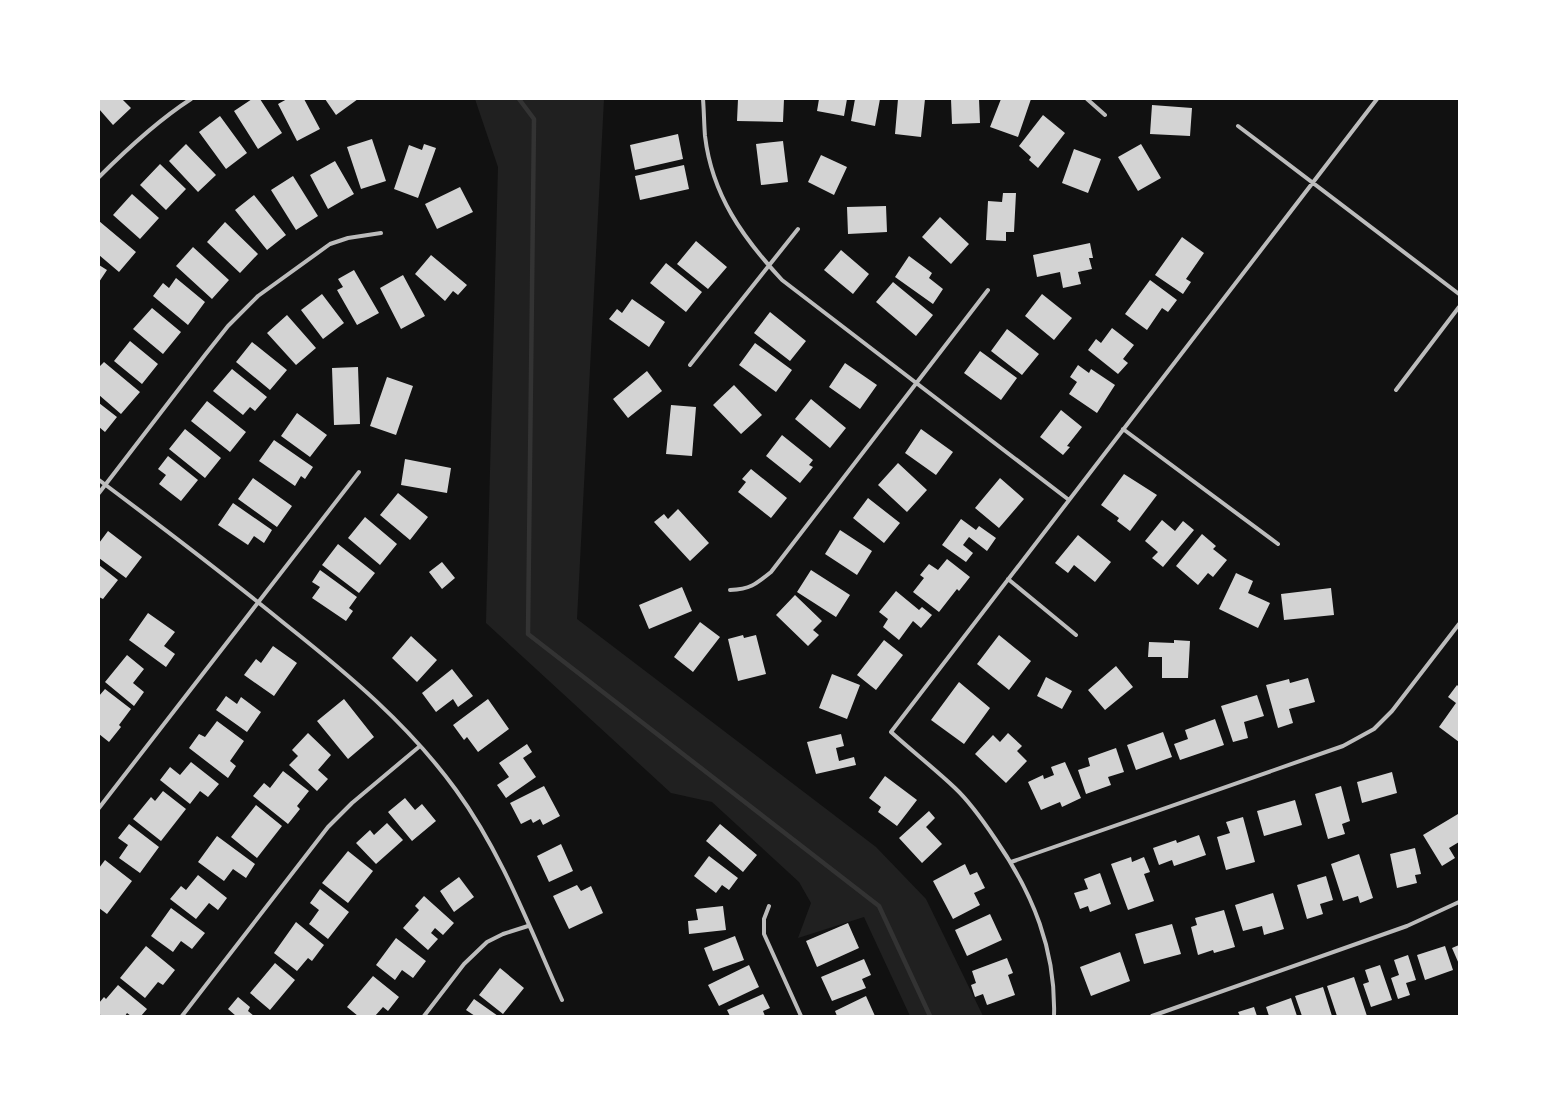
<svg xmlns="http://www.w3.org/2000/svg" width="1558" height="1115" font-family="Poppins,sans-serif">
  <rect width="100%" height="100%" fill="#111"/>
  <!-- green -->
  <path fill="#202020" d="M475,99H604L577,619L876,847L926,899L983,1016H910L864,917L798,938L811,903L799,882L712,802L671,793L486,623L498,167Z"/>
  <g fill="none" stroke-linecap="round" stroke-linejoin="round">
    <!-- stream -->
    <path stroke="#333" stroke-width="4.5" d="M519,99L534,119L528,634L879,906L930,1016"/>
  </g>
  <!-- building -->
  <path fill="#d3d3d3" d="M99,99H122L131,108L113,125L99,109Z
    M252,99H260L282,133L258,149L234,111Z
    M287,99H304L320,129L297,141L278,104Z
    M325,99H358L336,115Z
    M738,99H784L783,122L737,121Z
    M819,99H847L844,116L817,111Z
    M855,99H880L875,126L851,121Z
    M898,99H925L921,137L895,134Z
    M951,99H979L980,123L952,124Z
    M1001,99H1031L1018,137L990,127Z
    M1152,105L1192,108L1190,136L1150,134Z
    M1043,115L1065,133L1038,168L1029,160L1031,157L1019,146Z
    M220,116L247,153L226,169L199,132Z
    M678,134L683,159L635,170L630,145Z
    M372,139L386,181L361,189L347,147Z
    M783,141L788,182L761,185L756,144Z
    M186,144L216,175L198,192L169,161Z
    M424,144L436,148L418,198L394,189L409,145L422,150Z
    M1141,144L1161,178L1138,191L1118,157Z
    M1074,149L1101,159L1088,193L1062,183Z
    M821,155L847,167L834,195L808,182Z
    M335,161L354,194L328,209L310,175Z
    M160,164L186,189L166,210L140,185Z
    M684,165L689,189L640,200L635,176Z
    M293,176L318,216L296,230L271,190Z
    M460,187L473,212L437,229L425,204Z
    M1003,193H1016L1014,232H1006V241L986,240L988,201L1002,202Z
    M132,194L159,218L140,239L113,215Z
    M254,195L286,235L267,250L235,210Z
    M886,206L887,232L848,234L847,207Z
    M940,217L969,244L951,264L922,237Z
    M99,221L136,252L119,272L99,255Z
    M225,222L258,254L240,273L207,242Z
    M1182,237L1204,253L1186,279L1191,282L1183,294L1155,275Z
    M696,241L727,267L708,289L677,264Z
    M1090,243L1093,258H1089L1092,269L1078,272L1081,284L1063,288L1060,272L1037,277L1033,255Z
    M193,247L229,280L212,299L176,266Z
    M841,250L869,274L853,294L824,270Z
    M431,255L467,285L458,295L453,291L445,301L415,274Z
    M909,256L932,273L929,278L943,289L933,304L895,277Z
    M666,263L702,292L686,312L650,283Z
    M99,265L107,270L99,282Z
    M354,270L379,313L357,325L337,290L343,287L338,279Z
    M403,275L425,316L401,329L380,288Z
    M176,278L205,302L188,325L153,296L163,283L169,288Z
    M1150,280L1177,300L1168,312L1162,308L1147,330L1125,314Z
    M893,282L933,315L916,336L876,302Z
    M322,294L344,323L323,339L301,310Z
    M1042,294L1072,318L1054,340L1025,316Z
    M632,299L665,322L649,347L609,319L617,309L622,313Z
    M152,308L181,332L163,354L133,329Z
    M770,312L806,341L790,361L754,333Z
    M287,315L316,348L296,365L267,333Z
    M1112,328L1134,345L1123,359L1128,363L1118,374L1088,350L1096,339L1101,343Z
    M1007,329L1039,354L1022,375L991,351Z
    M130,341L158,364L142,384L114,361Z
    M252,342L287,370L270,390L236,362Z
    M755,343L792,370L776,392L739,365Z
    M980,351L1017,378L1001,400L964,373Z
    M104,362L140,392L121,414L99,395V367Z
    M845,363L877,385L860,409L829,387Z
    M1078,365L1089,373L1091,369L1115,385L1097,413L1069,394L1077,382L1070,377Z
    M358,367L360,424L334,425L332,368Z
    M232,369L267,397L255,411L250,407L243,415L213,391Z
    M647,371L662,391L628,418L613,399Z
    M387,377L413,386L396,435L370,426Z
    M734,385L762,415L741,434L713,405Z
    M811,399L846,428L830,448L795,419Z
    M207,401L246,432L230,452L191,421Z
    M99,403L117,417L105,432L99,427Z
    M671,405L696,407L692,456L666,454Z
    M1061,410L1082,427L1067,446L1070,447L1063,455L1040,437Z
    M297,413L327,435L310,457L281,436Z
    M185,429L221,458L205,478L169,449Z
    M921,429L953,452L936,475L905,453Z
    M782,435L813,460L809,465L813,467L800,483L766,456Z
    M274,440L313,467L305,479L301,476L295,486L259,461Z
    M168,456L198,480L181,501L159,484L166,475L158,469Z
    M405,459L451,468L447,493L401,485Z
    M898,463L927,490L907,512L878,485Z
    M751,469L787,498L771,518L738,492L746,482L742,479Z
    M1124,474L1157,495L1130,531L1117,521L1119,518L1101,505Z
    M253,478L292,506L277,527L238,499Z
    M1000,478L1024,499L999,528L975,508Z
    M398,493L428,517L410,540L380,515Z
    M868,498L900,523L884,543L853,518Z
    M233,503L272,530L264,543L254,536L248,545L218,525Z
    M678,509L709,543L690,561L654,522L664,514L668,519Z
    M365,517L397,544L380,565L348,538Z
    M961,519L976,530L979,526L996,538L987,551L969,537L963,545L973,553L966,562L942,545Z
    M1162,520L1175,531L1183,521L1194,530L1163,567L1152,558L1158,552L1145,541Z
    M840,530L872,551L857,575L825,554Z
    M108,531L142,557L126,578L99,558V543Z
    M1202,534L1216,546L1213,549L1227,560L1213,577L1208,573L1198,585L1176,566Z
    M1078,535L1111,562L1095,582L1074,565L1068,573L1055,563Z
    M338,544L375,573L359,593L322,565Z
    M947,559L970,577L959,591L957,589L939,612L913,592L924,578L920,575L929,564L938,570Z
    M442,562L455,578L442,589L429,572Z
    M99,565L118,580L103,599L99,597Z
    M320,570L357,597L349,608L353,611L346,621L312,598L320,587L312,582Z
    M811,570L850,595L836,617L797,592Z
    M1236,573L1253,581L1248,593L1270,603L1258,628L1219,609Z
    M682,587L692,611L649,629L639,605Z
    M1331,588L1334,615L1284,620L1281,594Z
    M896,591L919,610L922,607L932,615L921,628L913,621L899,640L883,627L888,619L879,612Z
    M795,595L822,621L813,630L819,635L808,646L776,615Z
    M148,613L175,632L164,646L175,654L166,667L129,640Z
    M700,622L720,637L693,672L674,657Z
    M743,635L744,638L756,635L766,674L738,681L728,639Z
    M999,635L1031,661L1009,690L977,664Z
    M411,636L437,660L417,682L392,658Z
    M884,640L903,655L876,690L857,675Z
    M1174,640L1190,641L1188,678H1162V657H1148L1149,642L1174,643Z
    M273,646L297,663L274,696L244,675L256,659L261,663Z
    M127,655L144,669L133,683L144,692L134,706L105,682Z
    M1116,666L1133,687L1105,710L1088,690Z
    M452,669L473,696L458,707L453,699L436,712L422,693Z
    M832,674L860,685L847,719L819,708Z
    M1046,677L1072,691L1062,709L1037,696Z
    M1308,678L1315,702L1289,709L1293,723L1278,728L1266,685L1289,679L1290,683Z
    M959,682L990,708L964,744L931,720Z
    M1457,685L1459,687V742L1439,727L1456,703L1448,697Z
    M105,689L131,709L119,725L121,727L109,742L99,734V696Z
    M1257,695L1264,716L1244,722L1248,738L1233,742L1221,706Z
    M226,696L237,704L241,697L261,712L247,732L216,710Z
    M344,699L374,737L348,759L317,721Z
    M488,699L509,729L478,752L467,737L464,740L453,725Z
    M1215,719L1224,745L1180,760L1174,744L1188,739L1185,730Z
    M217,721L244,741L230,761L236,766L228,778L189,748L199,734L205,737Z
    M1163,732L1172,757L1136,770L1127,745Z
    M308,733L331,755L318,770L328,779L317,791L289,765L298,756L292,750Z
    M1008,733L1022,746L1017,751L1027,761L1006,783L975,754L993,735L1000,742Z
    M841,734L844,746L836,748L839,761L854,757L856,765L816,774L807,742Z
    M527,744L532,752L523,758L536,777L506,798L497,785L509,777L499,763Z
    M1116,748L1124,772L1108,777L1111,785L1086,794L1078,770L1090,766L1088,758Z
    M191,762L219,784L208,797L200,791L190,804L160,780L170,767L180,775Z
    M1065,762L1081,798L1062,807L1060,802L1041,810L1028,782L1043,775L1044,779L1054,775L1051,767Z
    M283,771L309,791L297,806L300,809L288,824L253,796L264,783L270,788Z
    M1392,772L1397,793L1362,803L1357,782Z
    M885,776L917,800L897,826L878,812L881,807L869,798Z
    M544,786L560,816L543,825L540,819L533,823L531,819L521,824L510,803Z
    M1341,786L1350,821L1342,824L1345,834L1328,839L1315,794Z
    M163,791L186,809L161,841L133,819L151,797L155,801Z
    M405,798L415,810L422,804L436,821L412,841L388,812Z
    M1295,800L1302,825L1264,836L1257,811Z
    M256,805L282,826L257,858L231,837Z
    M929,811L935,818L926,827L942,844L922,863L899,838Z
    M1458,814L1459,816V842L1449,848L1455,858L1442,866L1423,835Z
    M1243,817L1255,862L1226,870L1217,837L1230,833L1226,822Z
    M387,823L403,840L376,864L356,843L370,830L374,835Z
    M129,824L159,847L140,873L119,858L128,845L118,838Z
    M720,824L757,855L743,872L706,841Z
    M1199,835L1206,855L1174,866L1172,860L1159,865L1153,848L1176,840L1177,843Z
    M217,836L255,864L246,878L233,869L224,881L198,862Z
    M561,844L573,871L549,882L537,856Z
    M1415,848L1421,874L1415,875L1417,883L1397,888L1390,854Z
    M348,851L373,871L348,903L322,883Z
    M1359,854L1373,898L1360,903L1358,896L1343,901L1331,864Z
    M709,856L738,878L729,890L722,885L716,893L694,876Z
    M1131,857L1132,862L1144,857L1150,872L1144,874L1154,901L1128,910L1111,864Z
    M105,860L132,881L107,914L99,908V868Z
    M965,864L970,875L977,872L985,888L974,893L980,905L953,919L933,881Z
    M1100,873L1111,904L1090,912L1088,906L1080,909L1074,893L1088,889L1084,879Z
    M198,875L227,898L218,910L209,903L196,919L170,899L181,886L186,890Z
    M1326,876L1333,900L1320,904L1323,914L1307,919L1297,885Z
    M459,877L474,897L454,912L440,891Z
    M577,885L581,891L591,886L603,913L569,929L553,896Z
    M320,889L349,912L328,939L309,924L319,910L310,903Z
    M1273,893L1284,929L1264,935L1262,926L1243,931L1235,905Z
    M424,896L454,923L443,935L435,928L431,933L438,939L428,950L403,928L419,910L415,906Z
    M723,906L726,930L689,934L688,921L698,920L696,909Z
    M171,908L205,933L192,949L181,941L173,952L151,936Z
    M1224,910L1235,947L1214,953L1213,950L1198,955L1191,927L1197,925L1195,918Z
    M990,914L1002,940L967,956L955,930Z
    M296,922L324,945L312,961L308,958L297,971L274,953Z
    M848,923L859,948L817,967L806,941Z
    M1172,924L1181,954L1144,964L1135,934Z
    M735,936L744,960L713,971L704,948Z
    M396,938L426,961L413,978L402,970L395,980L376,965Z
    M1459,945V964L1452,948Z
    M146,946L175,970L163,985L158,982L145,998L120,978Z
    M1445,946L1453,970L1425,980L1417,955Z
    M1120,952L1130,981L1091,996L1080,967Z
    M1408,955L1416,980L1406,983L1410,995L1398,999L1391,978L1399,975L1394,960Z
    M1007,958L1013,973L1008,975L1015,995L987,1005L983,994L975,997L971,985L976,983L972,971Z
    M864,959L871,975L862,979L866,988L832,1001L821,977Z
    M275,963L295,980L270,1010L250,993Z
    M749,965L759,987L719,1006L708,985Z
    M1380,965L1392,1000L1371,1007L1363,984L1369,982L1365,970Z
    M500,968L524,988L503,1014L479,995Z
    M373,976L399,997L388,1011L383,1007L375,1016H358L347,1007Z
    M1354,977L1367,1016H1337L1327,986Z
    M118,985L147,1009L141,1016H131L127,1013L125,1016H102L99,1014V1003L104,997L106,999Z
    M1323,987L1332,1016H1302L1295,996Z
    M763,994L770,1008L763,1011L765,1016H730L727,1010Z
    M866,996L875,1016H837L835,1011Z
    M238,997L250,1007L248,1011L254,1016H236L228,1009Z
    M1291,998L1297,1016H1269L1266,1007Z
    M474,999L498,1016H475L466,1010Z
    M1254,1007L1257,1016H1240L1238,1012Z"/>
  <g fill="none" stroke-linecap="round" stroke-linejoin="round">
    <!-- minor -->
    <path stroke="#bcbcbc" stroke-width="4" d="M703,99C704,111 704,124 705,136C712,195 743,238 782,280L1069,500
      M1087,99L1105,115
      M1238,126L1459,294
      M99,177C127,149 157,121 191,99
      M690,365L798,229
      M1396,390L1459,307
      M1123,429L1278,544
      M99,480C162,527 224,574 285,624C348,674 409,725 456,790C502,853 530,929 562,1000
      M99,493L205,355L228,326L258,296L330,244L348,238L381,233
      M1008,579L1076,635
      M730,590C750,589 755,585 771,572L988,290
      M99,808L359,472
      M1011,862L1343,746L1374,729L1392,711L1459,624
      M769,906L764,919V934L801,1016
      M182,1016L328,827L352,803L420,746
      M424,1016L464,964L487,942L503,934L528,926
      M1054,1016C1056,950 1033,894 996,840C984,822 971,803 955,788C935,769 912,751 891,732L1377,99
      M1152,1016L1407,926L1459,902"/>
  </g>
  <!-- border -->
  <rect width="1558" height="1115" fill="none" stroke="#ffffff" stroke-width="200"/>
</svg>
